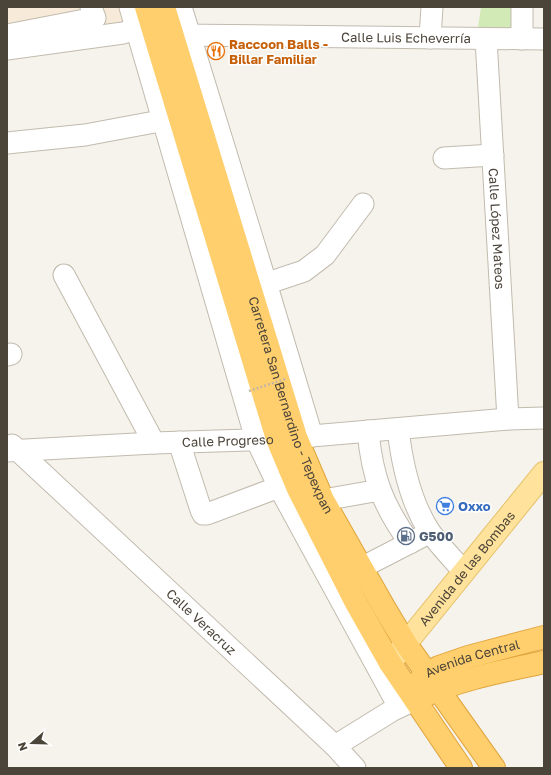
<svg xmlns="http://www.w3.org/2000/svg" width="551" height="775" font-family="'Golos Text',sans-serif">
  <rect width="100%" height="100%" fill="#f6f3ec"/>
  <!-- commercial -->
  <path fill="#f7ead8" d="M7,7H130L136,27L7,46Z"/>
  <!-- green -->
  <path fill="#d2eab5" d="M481,7H525V28H478Z"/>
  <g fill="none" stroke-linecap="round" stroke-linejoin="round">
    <!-- minor casing -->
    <g stroke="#c2bbae" stroke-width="23">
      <g id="minor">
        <path d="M130,7L256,439L279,487L399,707"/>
        <path d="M181,7L266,283L312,436"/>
        <path d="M522,7V39"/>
        <path d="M7,35L95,18L91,7"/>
        <path id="s1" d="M177,35L544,39"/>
        <path d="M430,38L432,7"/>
        <path id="s2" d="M486,39L508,419"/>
        <path d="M7,49L123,33L149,25"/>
        <path d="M7,143L85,135L176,118"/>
        <path d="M444,158L493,155"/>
        <path d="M64,275L154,443"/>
        <path d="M253,288L304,271L325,255L363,204"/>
        <path d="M7,355L11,354"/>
        <path d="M398,429C402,464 410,502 430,532C440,546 453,559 464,572"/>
        <path d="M368,431C372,477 383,506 410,543"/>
        <path d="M179,442L201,510L203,514H207L279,487"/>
        <path id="s3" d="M12,445L335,746L355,768"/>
        <path id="s4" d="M7,451L154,443L277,439L508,419L544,418"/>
        <path d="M323,500L380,490"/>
        <path d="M361,568L423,536"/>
        <path d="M335,746L393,710L412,701"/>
      </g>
    </g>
    <!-- major casing -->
    <g stroke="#e6c16a" stroke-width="24">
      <g id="major">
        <path id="s5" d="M390,663L544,473"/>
      </g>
    </g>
    <!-- highway casing -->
    <g stroke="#e0a43c" stroke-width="24">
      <g id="highway">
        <path d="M146,7L277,439L298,489L355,601L390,663L461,768"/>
        <path id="s6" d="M164,7L296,437L323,500L385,609L406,644L494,768"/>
        <path id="s7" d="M417,683L427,673L439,667L468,657L544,637"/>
        <path d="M426,695C463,678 505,671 544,662"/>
      </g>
    </g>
    <!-- minor -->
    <use href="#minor" stroke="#fff" stroke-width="21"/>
    <!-- major -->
    <use href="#major" stroke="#ffe39c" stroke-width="22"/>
    <!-- highway -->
    <use href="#highway" stroke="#ffcf6e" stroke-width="22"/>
    <!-- path-bridge -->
    <path stroke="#c4b79f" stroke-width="2.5" stroke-dasharray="2 2" stroke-linecap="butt" d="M249,391L285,379"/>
  </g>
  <!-- icons -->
  <defs>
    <g id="restaurant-ring" transform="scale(0.9)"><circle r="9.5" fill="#fff" stroke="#e8710a" stroke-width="1.5"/><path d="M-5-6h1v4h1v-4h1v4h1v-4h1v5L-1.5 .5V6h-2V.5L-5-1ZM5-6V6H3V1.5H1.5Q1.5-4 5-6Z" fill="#e8710a"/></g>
    <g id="supermarket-ring" transform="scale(0.9)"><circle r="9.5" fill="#fff" stroke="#3f7fe0" stroke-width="1.5"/><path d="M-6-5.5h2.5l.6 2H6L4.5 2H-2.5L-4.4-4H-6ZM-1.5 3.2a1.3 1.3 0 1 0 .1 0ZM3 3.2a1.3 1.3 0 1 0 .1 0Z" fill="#3f7fe0"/></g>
    <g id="fuel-ring" transform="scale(0.9)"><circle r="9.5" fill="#fff" stroke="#5c6f8a" stroke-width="1.5"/><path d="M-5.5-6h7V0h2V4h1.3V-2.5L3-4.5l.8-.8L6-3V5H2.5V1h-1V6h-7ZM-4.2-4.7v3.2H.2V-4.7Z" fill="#5c6f8a"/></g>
  </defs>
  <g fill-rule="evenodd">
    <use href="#restaurant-ring" x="216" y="51"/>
    <use href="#supermarket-ring" x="445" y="506"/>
    <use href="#fuel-ring" x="406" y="536"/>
  </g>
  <g text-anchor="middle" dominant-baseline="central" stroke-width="3" stroke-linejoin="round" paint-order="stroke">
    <!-- street labels -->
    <g font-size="13" fill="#4b4439" stroke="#fff">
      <text stroke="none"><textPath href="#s1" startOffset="229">Calle Luis Echeverría</textPath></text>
      <text stroke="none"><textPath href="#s2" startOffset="190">Calle López Mateos</textPath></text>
      <text stroke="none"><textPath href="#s6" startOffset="418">Carretera San Bernardino - Tepexpan</textPath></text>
      <text stroke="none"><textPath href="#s4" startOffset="221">Calle Progreso</textPath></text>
      <text stroke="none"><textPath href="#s5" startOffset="122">Avenida de las Bombas</textPath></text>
      <text stroke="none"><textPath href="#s3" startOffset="259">Calle Veracruz</textPath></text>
      <text stroke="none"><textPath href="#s7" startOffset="62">Avenida Central</textPath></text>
    </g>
    <!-- food labels -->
    <g font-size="13" font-weight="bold" fill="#c56008" stroke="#fff" text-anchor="start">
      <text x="229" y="44">Raccoon Balls -<tspan x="229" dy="15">Billar Familiar</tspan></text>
    </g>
    <!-- shop labels -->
    <g font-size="13" font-weight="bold" fill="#366cbe" stroke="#fff" text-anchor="start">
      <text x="458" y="506">Oxxo</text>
    </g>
    <!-- service labels -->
    <g font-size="13" font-weight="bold" fill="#4e5e75" stroke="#fff" text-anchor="start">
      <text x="419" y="536">G500</text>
    </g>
  </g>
  <!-- border -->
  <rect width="551" height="775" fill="none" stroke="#4b4439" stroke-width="16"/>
  <!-- north arrow -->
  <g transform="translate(32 743) rotate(250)" stroke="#ffffff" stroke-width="3" paint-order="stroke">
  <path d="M0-3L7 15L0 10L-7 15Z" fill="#4b4439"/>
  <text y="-6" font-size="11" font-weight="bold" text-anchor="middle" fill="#4b4439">N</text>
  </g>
</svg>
